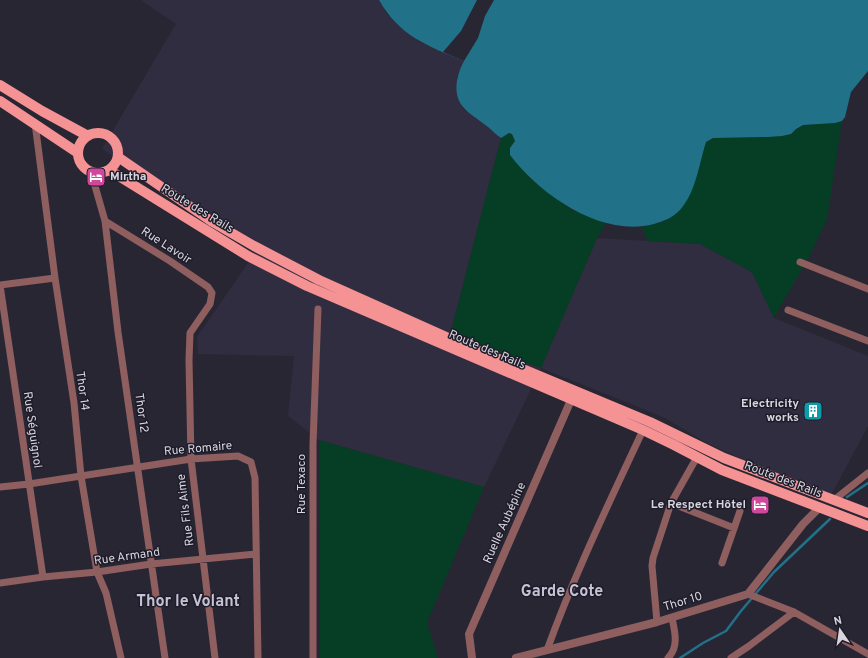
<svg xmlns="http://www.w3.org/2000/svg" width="868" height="658" font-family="Overpass,sans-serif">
  <rect width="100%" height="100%" fill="#292634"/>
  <!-- built -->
  <path fill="#312d41" d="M141,0H379L386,13L399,26L418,41L464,61L457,78L458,97L463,108L475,118L485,124L501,138L450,335L541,368L597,238L700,244L752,272L774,318L868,356V426L829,499L707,443L663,417L541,368L484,487L319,440L288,416L294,356L198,354L197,337L259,247L102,149L176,24Z"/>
  <!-- green -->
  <path fill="#053e24" d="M842,121L827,219L811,253L774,318L752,272L700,244L648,241L641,227C649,225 661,223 668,219C693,205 698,167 706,142L713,138L768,137L782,136L791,134L796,129L803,125L835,123Z
    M509,133L512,134L515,141L510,148V155L530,178L572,210L606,223L597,238L541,368L450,335L501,138Z
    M319,440L484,487L427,623L438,658H320Z"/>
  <!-- water -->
  <path fill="#217188" d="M379,0H868V71L851,92L845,117L842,121L835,123L803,125L796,129L791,134L782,136L768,137L713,138L706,142C699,164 696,192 680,210C672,218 664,221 654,224C602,238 540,195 510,155V148L515,141L512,134L509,133L501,138C495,134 490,128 484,124C478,119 470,115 464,108C452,95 456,76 464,61C428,46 399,36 379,0Z"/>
  <!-- pier -->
  <path fill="#292634" d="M477,0H494L485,16L478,38L464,61L443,52L461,31Z"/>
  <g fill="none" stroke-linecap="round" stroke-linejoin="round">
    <!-- stream -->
    <path stroke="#217188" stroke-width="2.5" d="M847,497L868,483
      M680,658L703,643L726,631L741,611L774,572L830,519"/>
    <!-- minor -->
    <path stroke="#8f5e5f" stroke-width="7" d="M35,123L55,278L74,403L81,476L97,572L106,593L121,658
      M91,172L105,221L118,332L165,658
      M105,221L170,261L208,287L212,293L210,304L190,333L189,360L191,459L215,658
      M800,262L868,289
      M0,285L43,577
      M0,285L55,278
      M788,310L868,341
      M0,487L29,484L191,459L238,456L251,462L255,478L258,658
      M834,500L868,473
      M671,503L734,528
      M722,563L740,511
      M0,583L43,577L97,572L151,564L256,554
      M748,594L794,612L868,654
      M657,622L652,566L653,558L671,503L697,457
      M547,650C574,575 609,503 643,430
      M313,658V444L318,309
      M668,658C679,647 675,632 672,618
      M731,658L749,646L794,612"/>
    <!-- tertiary -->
    <path stroke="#8f5e5f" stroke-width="8" d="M472,658L469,634L571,400
      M516,658L657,622L748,594L803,524L819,508"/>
    <!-- primary -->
    <path stroke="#f59294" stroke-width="10" d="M0,85L42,111L88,136
      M0,101L78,153
      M78 153a20 20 0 1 1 40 0a20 20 0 1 1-40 0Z
      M118,157L211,221L254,246L319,280L453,340L650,422L724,458L868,513
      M109,170L248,256L307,286L643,430L674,445L722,470L868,526"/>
  </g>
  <!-- icons -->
  <defs>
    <g id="hotel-square" transform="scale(1)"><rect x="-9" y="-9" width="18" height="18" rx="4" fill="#d1479c" stroke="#1f1c2a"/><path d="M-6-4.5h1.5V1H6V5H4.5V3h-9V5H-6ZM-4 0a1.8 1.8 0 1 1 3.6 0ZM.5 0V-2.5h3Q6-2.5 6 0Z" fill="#fff"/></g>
    <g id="building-square" transform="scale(1)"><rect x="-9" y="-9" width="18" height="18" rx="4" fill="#0f9aa8" stroke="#1f1c2a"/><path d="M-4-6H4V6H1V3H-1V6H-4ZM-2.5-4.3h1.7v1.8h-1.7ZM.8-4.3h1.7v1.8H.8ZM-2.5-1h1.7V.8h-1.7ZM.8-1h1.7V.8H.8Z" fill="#fff"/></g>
  </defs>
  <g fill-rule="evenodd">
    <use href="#hotel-square" x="96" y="177"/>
    <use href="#building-square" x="813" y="411"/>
    <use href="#hotel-square" x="760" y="505"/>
  </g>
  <g text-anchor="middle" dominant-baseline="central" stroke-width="3" stroke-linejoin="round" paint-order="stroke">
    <!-- poi labels -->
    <g font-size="12" font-weight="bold" fill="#d7d5de" stroke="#1f1c2a" text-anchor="end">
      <text x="110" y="177" text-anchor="start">Mirtha</text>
      <text x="799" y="404">Electricity<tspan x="799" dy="14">works</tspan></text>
      <text x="746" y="505">Le Respect Hôtel</text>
    </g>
    <!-- street labels -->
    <g font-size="12" fill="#d7d5de" stroke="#1f1c2a">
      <text transform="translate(197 209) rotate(31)">Route des Rails</text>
      <text transform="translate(166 246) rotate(33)">Rue Lavoir</text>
      <text transform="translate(487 350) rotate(23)">Route des Rails</text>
      <text transform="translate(82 391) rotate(82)">Thor 14</text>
      <text transform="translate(141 413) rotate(82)">Thor 12</text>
      <text transform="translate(32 430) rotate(82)">Rue Séguignol</text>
      <text transform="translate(198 449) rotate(-5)">Rue Romaire</text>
      <text transform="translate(783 480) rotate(21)">Route des Rails</text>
      <text transform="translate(302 484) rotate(-90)">Rue Texaco</text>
      <text transform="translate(186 510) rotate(-97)">Rue Fils Aime</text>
      <text transform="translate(505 523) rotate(-66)">Ruelle Aubépine</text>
      <text transform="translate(127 557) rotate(-8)">Rue Armand</text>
      <text transform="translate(683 602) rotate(-17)">Thor 10</text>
    </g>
    <!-- district labels -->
    <g font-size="16" font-weight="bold" fill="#c5c2d4" stroke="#1f1c2a">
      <text x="562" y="592">Garde Cote</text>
      <text x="188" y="602">Thor le Volant</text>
    </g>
  </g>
  <!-- north arrow -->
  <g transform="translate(840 630) rotate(347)" stroke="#1f1c2a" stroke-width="3" paint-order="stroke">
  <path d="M0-3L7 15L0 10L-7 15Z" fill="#d7d5de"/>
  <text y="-6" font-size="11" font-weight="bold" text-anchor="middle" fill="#d7d5de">N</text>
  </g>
</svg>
